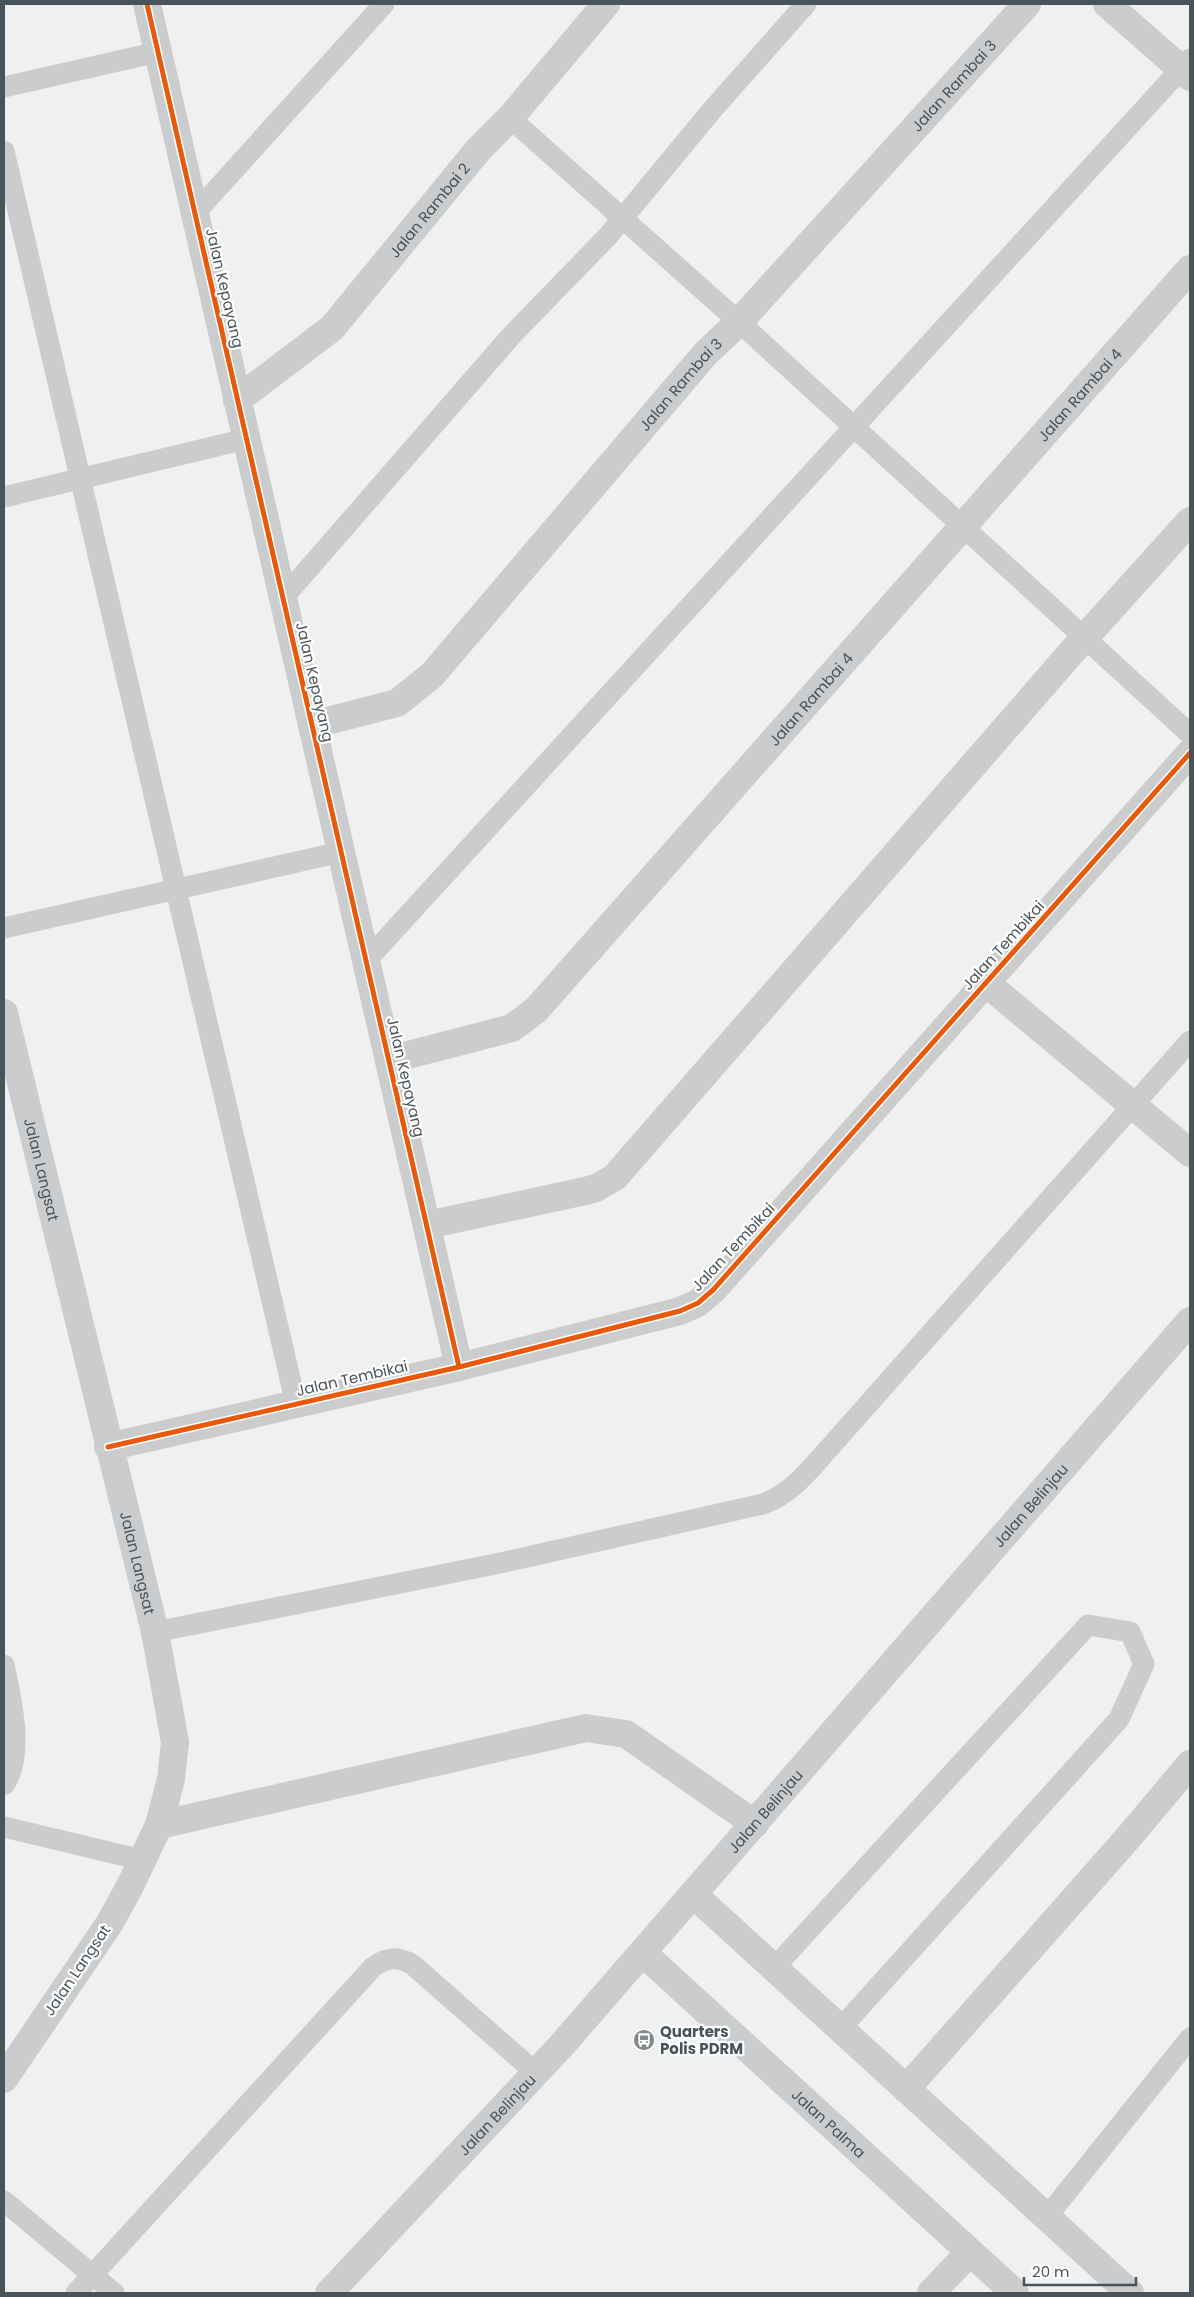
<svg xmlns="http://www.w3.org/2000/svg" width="1194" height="2297" font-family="Poppins,sans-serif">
  <rect width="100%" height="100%" fill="#f0f0f0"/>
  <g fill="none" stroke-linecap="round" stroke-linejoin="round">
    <!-- lane -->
    <path stroke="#caccce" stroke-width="21" d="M4,87L158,52
      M510,118L739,322L1190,734
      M4,151L296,1404
      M195,213L384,4
      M4,497L246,439
      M283,598L511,336L608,236L712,110L806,4
      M4,928L341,852
      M366,961L1190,59
      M155,1632L505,1562L763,1504C793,1493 810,1469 831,1446L1190,1041
      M4,1665C11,1698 25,1756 4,1785
      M4,1827L142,1860
      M774,1968L1088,1625L1130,1632L1144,1664L1119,1719L840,2029
      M4,2201L114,2293
      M1046,2218L1190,2038
      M76,2293L373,1967C387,1957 398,1956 413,1965L536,2073"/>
    <!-- street -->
    <g stroke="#caccce" stroke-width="28">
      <path d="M147,4L459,1367"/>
      <path d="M1107,4L1190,77"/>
      <path id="s1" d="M237,400L332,328L479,149L510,118L606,4"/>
      <path id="s2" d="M312,725L397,703L432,675L706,353L739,322L1027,4"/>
      <path d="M986,983L1190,1153"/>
      <path id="s3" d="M4,1013L155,1632L175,1742L171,1779L159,1825L129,1888L109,1924L4,2079"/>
      <path id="s4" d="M389,1060L512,1028L536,1010L1190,269"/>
      <path d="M427,1225L585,1191L596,1188L615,1177L1070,654L1190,521"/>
      <path d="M108,1447L459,1367L680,1311L698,1303L713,1290L1190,753"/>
      <path d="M159,1825L586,1728L626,1734L755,1824"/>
      <path d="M694,1895L1130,2293"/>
      <path id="s5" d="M643,1953L1015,2293"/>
      <path d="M906,2089L1127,1839L1190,1764"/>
      <path id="s6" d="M329,2293L561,2046L1190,1321"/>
      <path d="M931,2293L970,2252"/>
    </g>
    <!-- cycleway casing -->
    <g stroke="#fff" stroke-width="8">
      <path id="cycleway" d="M147,4L459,1367
        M108,1447L459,1367L680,1311L698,1303L713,1290L1190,753"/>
    </g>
    <!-- cycleway -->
    <use href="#cycleway" stroke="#e8590c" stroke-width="5"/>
  </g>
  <!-- icons -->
  <defs>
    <g id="bus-disc" transform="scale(1.125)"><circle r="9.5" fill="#838a8e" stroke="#fff"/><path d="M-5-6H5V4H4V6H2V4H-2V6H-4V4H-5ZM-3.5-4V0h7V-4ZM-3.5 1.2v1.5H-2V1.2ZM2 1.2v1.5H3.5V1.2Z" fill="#fff"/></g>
  </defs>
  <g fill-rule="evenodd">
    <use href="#bus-disc" x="644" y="2040"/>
  </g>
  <g text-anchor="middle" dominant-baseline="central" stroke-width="4.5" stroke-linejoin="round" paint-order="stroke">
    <!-- street labels -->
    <g font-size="15" fill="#49535a" stroke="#fff">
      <text stroke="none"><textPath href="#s2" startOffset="920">Jalan Rambai 3</textPath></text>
      <text stroke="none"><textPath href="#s1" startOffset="272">Jalan Rambai 2</textPath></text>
      <text transform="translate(225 288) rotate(77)">Jalan Kepayang</text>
      <text stroke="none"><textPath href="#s2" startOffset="515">Jalan Rambai 3</textPath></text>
      <text stroke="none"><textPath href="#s4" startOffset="978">Jalan Rambai 4</textPath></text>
      <text transform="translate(315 682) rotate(77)">Jalan Kepayang</text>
      <text stroke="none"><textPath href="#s4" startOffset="572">Jalan Rambai 4</textPath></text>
      <text transform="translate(1003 945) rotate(-48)">Jalan Tembikai</text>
      <text transform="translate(406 1077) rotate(77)">Jalan Kepayang</text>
      <text stroke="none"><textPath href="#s3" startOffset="161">Jalan Langsat</textPath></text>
      <text transform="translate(733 1247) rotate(-47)">Jalan Tembikai</text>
      <text transform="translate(352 1378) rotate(-13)">Jalan Tembikai</text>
      <text stroke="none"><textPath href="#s6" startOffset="1055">Jalan Belinjau</textPath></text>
      <text stroke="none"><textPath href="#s3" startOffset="566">Jalan Langsat</textPath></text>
      <text stroke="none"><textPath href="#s6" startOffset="650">Jalan Belinjau</textPath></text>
      <text transform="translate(77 1970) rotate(-56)">Jalan Langsat</text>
      <text stroke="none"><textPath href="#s6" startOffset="245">Jalan Belinjau</textPath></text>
      <text stroke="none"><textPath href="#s5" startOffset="252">Jalan Palma</textPath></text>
    </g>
    <!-- poi labels -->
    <g font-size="15" font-weight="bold" fill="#49535a" stroke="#fff" text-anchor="start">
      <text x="660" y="2031">Quarters<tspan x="660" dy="17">Polis PDRM</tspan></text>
    </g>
  </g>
  <!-- border -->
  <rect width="1194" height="2297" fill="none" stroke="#49535a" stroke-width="10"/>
  <!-- scale -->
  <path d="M1024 2277v8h112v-8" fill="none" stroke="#49535a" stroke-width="2.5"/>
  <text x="1032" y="2277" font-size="15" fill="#49535a" stroke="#ffffff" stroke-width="4" paint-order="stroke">20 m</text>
</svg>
